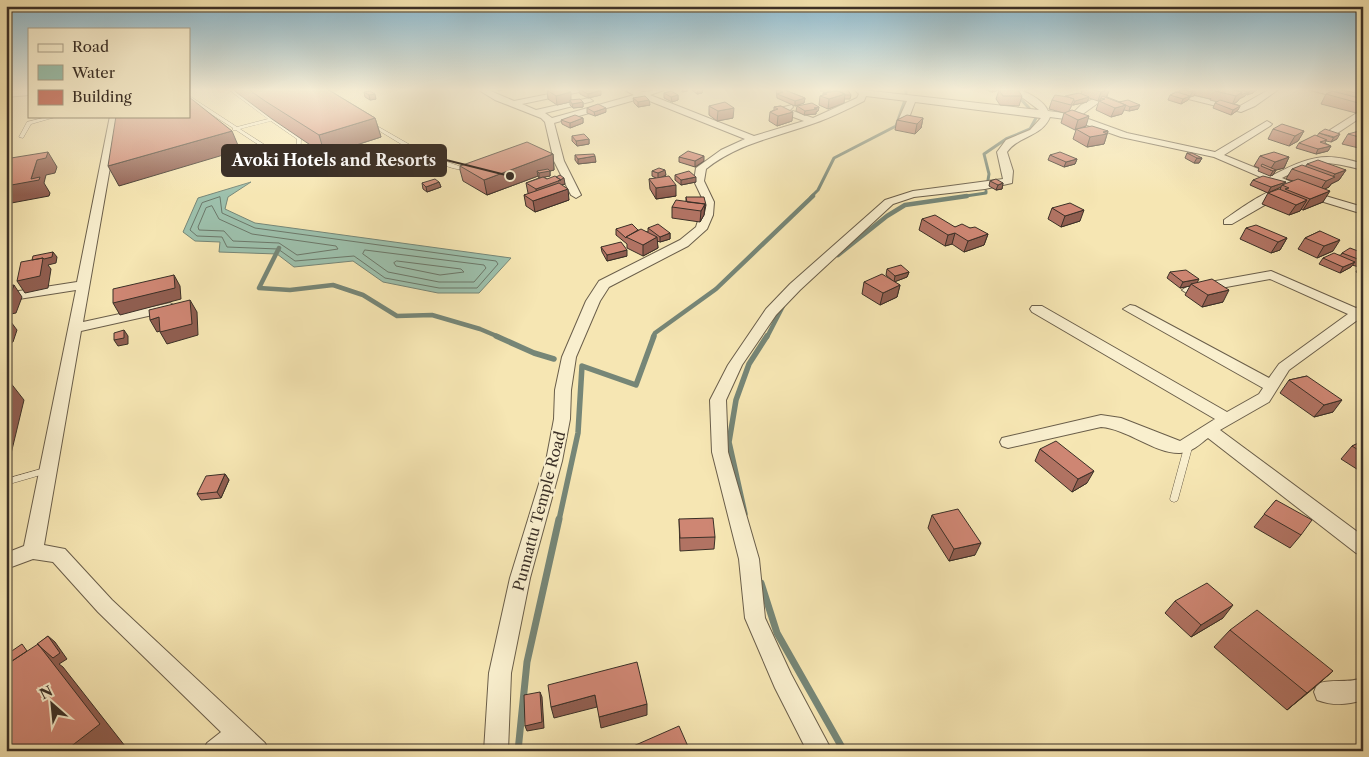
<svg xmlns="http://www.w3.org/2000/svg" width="1369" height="757" font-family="'Libre Caslon Text',serif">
  <rect width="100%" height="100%" fill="#f6e6b3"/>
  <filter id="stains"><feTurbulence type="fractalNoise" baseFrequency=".004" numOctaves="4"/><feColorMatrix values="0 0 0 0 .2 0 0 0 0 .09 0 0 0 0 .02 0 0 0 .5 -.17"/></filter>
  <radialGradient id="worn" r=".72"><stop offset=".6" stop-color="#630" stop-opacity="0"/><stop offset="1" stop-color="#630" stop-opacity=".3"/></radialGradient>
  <!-- water -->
  <path fill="#9dc0ac" stroke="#768677" d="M251,182L228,197L225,209L255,223L511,258L479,293H438L383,282L353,261L294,267L277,254L219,252L220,242L195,241L183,232L198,198Z"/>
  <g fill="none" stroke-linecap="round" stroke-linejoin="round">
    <!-- shore -->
    <path stroke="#6c786a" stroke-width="1" d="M220,197L222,213L255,228L496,261L498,264L477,288H439L385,278L354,256L295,261L278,249L227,247L222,237L197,236L190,230L202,203Z
      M212,206L219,219L252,234L336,246L338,249L297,255L279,243L233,241L224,231L199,230L198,227L206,208Z
      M365,250L484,265L486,268L474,282H439L388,272L363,254Z
      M397,261L461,269L464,272L440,275L396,266L394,263Z"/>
    <!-- stream-far3 -->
    <path stroke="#768677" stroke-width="3" d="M906,89V94
      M1004,89L1016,94L1029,108
      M988,180L989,174L984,154L1006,139L1030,129L1036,118L1034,115
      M811,197L818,190L834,158L896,126L905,100
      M959,197L986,193V191"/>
    <!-- stream-far2 -->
    <path stroke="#768677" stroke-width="4.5" d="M279,248L259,288L290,290L333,285L363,295L397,316L432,315L480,329L499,337
      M838,255L887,216L905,205L967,196
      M653,337L655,333L716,289L813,196
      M767,337L783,306"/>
    <!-- stream-far1 -->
    <path stroke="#768677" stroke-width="5.5" d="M496,336L534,353L554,359
      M745,514L729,442L736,400L749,364L767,336
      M559,520L578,433L582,366L636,385L654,336"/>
    <!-- stream -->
    <path stroke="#768677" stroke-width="7" d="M761,583L777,633L844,751
      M518,751L527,662L559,519"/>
    <!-- service casing -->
    <g stroke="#6a5e4a" stroke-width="1">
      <path id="service" d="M228,89H232L301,138L300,162L338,168H354L393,161L391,159L390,155L398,150L406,147L368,124V122H370L412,146L421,147L429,152L427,155L459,166H469L472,168C458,174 438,162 425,157L423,160L413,162H398L354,172H338L283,161L236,130H233V128L189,100V97H191L237,127L268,119ZM271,121L297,139L295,161L287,159L240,129ZM414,149L424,152C417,161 406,161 395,158V156L406,150Z
        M51,116H59L31,124L23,138L19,137L27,122Z
        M1189,441L1192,442L1193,444L1178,499L1177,501L1174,502L1171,501L1170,499L1185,444L1186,442Z
        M48,467L51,468L52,470L51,472L6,485V479Z"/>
    </g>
    <!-- minor casing -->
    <g stroke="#6a5e4a" stroke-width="2">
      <path id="minor" d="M477,89H486L514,101L574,89H588L584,91L522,104L536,110L589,98L593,101L545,113L552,118L634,95L623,89H633L643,92L667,89L650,95L754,136L804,121L780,112V108L792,105L793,107L790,110L813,118L857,98L859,94L854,89L1039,110L1011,89C1022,88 1044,100 1048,111L1072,114L1081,105L1095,98L1099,101L1098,103L1080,116L1127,133L1215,152L1267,121L1272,124L1270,126L1224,155L1273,175C1309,157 1324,151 1363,164V170C1323,160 1320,160 1282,178L1322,195L1363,207V214L1314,199L1287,188V192L1232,224H1224V220C1237,211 1272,185 1286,188L1214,157L1121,137L1073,120L1050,117C1042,137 1018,136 1007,152L1013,171L1012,183L985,189L914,197L893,204L800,290L776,315L742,365L726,400L728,452L759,559L765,618L791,674L832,751H807L775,688L745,618L739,559L712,452L710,400L728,365L766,309L790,284L885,200L913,191L1003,179L997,152L1006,140L1030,130L1041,118L915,102L907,123L902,126L897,123L907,101L866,96L864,101C848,109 832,117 815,123C777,137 738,143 706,169L704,181L714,202L713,215L707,229L688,246L609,287L600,301L576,357L571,390L570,419L562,461L530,578L511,673L508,751H484L489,673L510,578L546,461L554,419L555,390L562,357L586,301L599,281L680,240L696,227L704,202L694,181L696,168L721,150L745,139L642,98L554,123L564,161L581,195L576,198L571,195L554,161L545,122L541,118L495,100Z
        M1270,89H1279L1255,106L1241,112L1172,95L1176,92L1240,106Z
        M1307,89H1320L1363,98V104Z
        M29,90V95L6,97V91Z
        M1363,109V116L1336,134H1330V130Z
        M110,116H119L83,322L170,303L177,307L175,310L81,331L44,545L65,549L112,600L265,743L269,751H240L237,748L234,751H203L207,743L221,732L98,612L53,562L33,559L6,569V553L24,546L76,290L6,301V293L77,282Z
        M1271,271L1356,308L1363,305V316L1289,370L1269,402L1220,430L1363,536V555L1356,553L1208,438C1200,444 1191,453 1180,453C1155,454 1128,429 1101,427L1008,448L1002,446L1000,442L1002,438L1101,415L1121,418L1180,441L1215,419L1032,312L1030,309L1032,306H1042L1227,412L1259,394L1263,388L1123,309L1130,305L1135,306L1269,378L1279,364L1348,314L1270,279L1188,294L1182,290L1188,286Z
        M1363,678V700C1347,705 1333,706 1317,700L1314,692L1317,684C1332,678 1345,684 1363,678Z"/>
    </g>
    <!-- service -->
    <use href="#service" fill="#f9efce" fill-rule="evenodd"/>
    <!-- minor -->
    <use href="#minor" fill="#f9efce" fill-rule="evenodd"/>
  </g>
  <!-- wall -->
  <path fill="#b17363" stroke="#3b3027" d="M234,89H327L375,118L381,137L325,155L272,119L236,92Z
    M579,89L601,95L588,98L580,94Z
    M692,89H703L702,93L697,94L692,90Z
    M763,89H782L805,98L804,103L795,106L777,98L776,89H778Z
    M820,89H847L851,95L850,99H844V103L828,109L819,105L820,96L823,95V93L831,91H820Z
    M983,89H1003L1000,90L1022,96L1019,106L1000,105L996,99L999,90L992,92Z
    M1082,89H1108L1107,97L1138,109L1129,111L1124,110L1122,114L1111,117L1096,110L1099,101H1098L1089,98L1087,102L1073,105H1072L1069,111L1086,126L1078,129L1108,131L1104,144L1087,147L1073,139L1076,130H1075L1061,123L1064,113L1049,109L1052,100L1081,94L1082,93L1081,92Z
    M1180,89H1259L1255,91L1253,93L1246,94L1245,96L1239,99L1238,101L1234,104L1240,106L1238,110L1231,115L1213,108L1215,103L1218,102L1210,100L1211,98L1210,99L1194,95L1190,97L1188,100L1181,104L1168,100L1170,95L1179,92Z
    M1337,89H1362L1360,90L1363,91L1358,98L1363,99L1362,110L1356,113L1321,104L1326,94L1335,92Z
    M547,90L571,100L583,102V107L573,108L570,105V102L557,105L548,99Z
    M364,92L376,99L370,100L365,97Z
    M664,93L678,95V100L672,102L664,98Z
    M633,98L650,105L638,107L634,103Z
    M709,106L733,118L717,121L709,115Z
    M781,106L792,121L777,126L769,121L770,112L774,110V107Z
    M797,106L819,107L818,111L816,112V114L804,115L796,111Z
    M587,108L606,112L595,116L587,113Z
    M583,118V123L570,128L562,124L561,120Z
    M923,118L921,128L915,134L895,130L897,120Z
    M1273,129L1304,131L1298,141L1289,146L1268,139Z
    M1363,132V149L1342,144L1348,134Z
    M1319,133L1337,139L1331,142L1326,141L1325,143L1331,146L1328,151L1316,154L1296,148L1299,143L1317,136Z
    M572,136L589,139V144L577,146L572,141Z
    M1187,153L1202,158L1199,163H1194L1185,158Z
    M553,154L554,170L550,171V176L544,177L547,179L565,184L561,185L569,200L535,212L526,206L524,195L529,194L528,193L526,183L539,178L538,176L487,195L463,181L460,170V166Z
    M575,155L596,162L578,164L575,160Z
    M1050,155L1077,159L1075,164L1064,167L1048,160Z
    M1260,156L1289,157L1284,168L1276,170L1273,175L1270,176L1258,171L1259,168L1254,166Z
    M679,157L704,161L695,167L679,162Z
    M1307,164L1346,170L1339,180L1331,184L1329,187L1324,189L1323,202L1303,210L1301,209L1300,211L1289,215L1262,204L1268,193L1280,190L1281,187L1268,193L1250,185L1253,180L1284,185L1293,181L1286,179L1292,169L1306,166Z
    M652,171L666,175L663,177L676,196L656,199L650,189L649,179L656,178L652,176Z
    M675,175L696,182L681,185L675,180Z
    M990,181L1003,183L1002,189L996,190L989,186Z
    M439,182L441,187L427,192L423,189L422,183Z
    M686,197L706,205L704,215L700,222L672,218V207L686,202Z
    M1052,208L1080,221L1061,227L1048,219Z
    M922,219L955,227L970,228L988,234L984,245L964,252L952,244L945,246L919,230Z
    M648,228L670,233V239L660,242L657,241L658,248L643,256L627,248V244L616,235V229L638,230L648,232Z
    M1246,228L1287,238L1280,250L1271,253L1240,239Z
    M1320,231L1333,251L1317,258L1298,249L1305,238Z
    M601,247L627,256L607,261L602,252Z
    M1342,253H1363V276L1356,272L1359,267L1352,265L1351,267L1340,273L1319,264L1323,258L1341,255Z
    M887,269L909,272L907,277L894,282L900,285L897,297L880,305L862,294L864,282L893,281L886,275Z
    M1170,272L1197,282L1223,302L1202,307L1185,295L1190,286L1180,288L1167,278Z
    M1307,376L1333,412L1314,417L1280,393L1289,380Z
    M1363,441V473L1341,459L1352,446Z
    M1040,449L1087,483L1072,492L1035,461Z
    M225,474L229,480L221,498L201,500L197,494Z
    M1276,500L1301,535L1290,548L1254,527Z
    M932,515L975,555L949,561L928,528Z
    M679,519L715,537L714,549L680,551Z
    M1175,601L1223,618L1191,637L1165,613Z
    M1230,630L1333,671L1287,710L1214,647Z"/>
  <!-- shaded-wall -->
  <path fill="#905e50" stroke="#3b3027" d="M352,89H360L352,90Z
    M497,89H508L498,91Z
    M682,89H688V91L682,92Z
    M698,89H703L702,93L697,94Z
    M993,89H1003L992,92Z
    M1110,89L1106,98H1101L1100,100L1098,101L1101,92Z
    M1254,89H1259L1255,91L1253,93L1247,95L1250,90Z
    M601,90V95L588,98V94Z
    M1196,91L1194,96L1190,97L1192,92Z
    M571,92V102L570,100V102L557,105L556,96Z
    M1242,92H1248L1245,96L1239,99L1238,101L1232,105L1236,96Z
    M375,94L376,99L370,100L369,95Z
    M845,94L844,103L828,109L829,99Z
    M678,95V100L672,102L671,97Z
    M1190,96L1188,100L1181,104L1183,99Z
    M1089,97L1087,102L1073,105L1075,101Z
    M805,98L804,103L795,106V101Z
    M649,100L650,105L638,107V102Z
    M583,102V107L573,108L572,104Z
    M1363,103V108L1362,110L1356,113L1362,104Z
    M1126,105L1122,114L1111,117L1115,108Z
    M1140,105L1138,109L1129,111L1130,107Z
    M1240,106L1238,110L1231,115L1233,110Z
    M819,107L818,111L816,112V114L804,115L805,111Z
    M606,108V112L595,116L594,112Z
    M734,108L733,118L717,121L718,111Z
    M793,112L792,121L777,126L778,116Z
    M1089,116L1086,126L1075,130L1078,120Z
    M375,118L381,137L325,155L319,135Z
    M583,118V123L570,128V123Z
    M923,118L921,128L915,134L917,124Z
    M6,129L10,134L6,139Z
    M232,131L240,150L119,186L108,166Z
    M1108,131L1104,144L1087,147L1090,137L1103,132Z
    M1304,131L1298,141L1289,146L1295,136Z
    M1340,134L1337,139L1331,142L1334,137Z
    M589,139V144L577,146L576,141Z
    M1331,146L1328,151L1316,154L1318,149Z
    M48,152L57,167L55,173L46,175L44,183L50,193L49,196L6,204V186L31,179L37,160Z
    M553,154L554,170L550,171V176L539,178V173L537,171L538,176L487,195L484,180Z
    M595,156L596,162L578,164V159Z
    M704,156V161L695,167V161Z
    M1289,157L1284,168L1276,170L1273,175L1270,176L1273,171L1270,170L1275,162Z
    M1197,158H1202L1199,163H1194Z
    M1077,159L1075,164L1064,167L1066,162Z
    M665,170L666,175L658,179V173Z
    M1346,170L1339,180L1331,184L1329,187L1319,192L1326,181L1332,178L1335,174Z
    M696,177V182L681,185V180Z
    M564,178L565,184L561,185L537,199L536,189Z
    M439,182L441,187L427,192L426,187Z
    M1286,182L1283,186L1282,185L1281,187L1268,193L1271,187Z
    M1003,183L1002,189L996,190L998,185Z
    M676,185V196L656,199V188Z
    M568,189L569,200L535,212L533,201Z
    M1330,191L1323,202L1303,210L1310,199Z
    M1307,200L1300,211L1289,215L1296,205Z
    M705,204L704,215L700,222L701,211Z
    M1084,210L1080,221L1061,227L1065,216Z
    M670,233V239L660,242V237Z
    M955,233L952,244L945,246L948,235Z
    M988,234L984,245L964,252L968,241Z
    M657,237L658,248L643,256V245Z
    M1287,238L1280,250L1271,253L1278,242Z
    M1340,240L1333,251L1317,258L1324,246Z
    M627,250V256L607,261V255Z
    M53,252L57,257L56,263L48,265L51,269L48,288L25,293L17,281L43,258Z
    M1355,262L1351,267L1340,273L1343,267Z
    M909,272L907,277L894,282L895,276Z
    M174,275L180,286L181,299L120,315L113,303Z
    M1199,279L1196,285L1191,284L1190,286L1180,288L1183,282Z
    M14,285L22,297L16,313L6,315V302Z
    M900,285L897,297L880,305L883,293Z
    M1229,290L1223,302L1202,307L1208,295Z
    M190,300L197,312L198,335L167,344L160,332Z
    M159,317L166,329L157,332L150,320Z
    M8,318L17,330L13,342L6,344V324Z
    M124,330L128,336V344L118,346L114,340Z
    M6,377L24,400L10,458L6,460Z
    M1342,400L1333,412L1314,417L1324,405Z
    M1094,471L1087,483L1072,492L1078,479Z
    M225,474L229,480L221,498L217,492Z
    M981,543L975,555L949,561L954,549Z
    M1233,605L1223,618L1191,637L1201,625Z
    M48,636L55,642L67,659L59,664L63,667L125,746L118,751H65L38,644Z
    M1333,671L1314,688L1287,710L1307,693Z
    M540,692L542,697L544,728L527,731L525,726Z
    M595,695L597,707L554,718L551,707Z
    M647,704V715L601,728L599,717Z"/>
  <!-- building -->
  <path fill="#ce8673" stroke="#3b3027" d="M248,89H327L375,118L319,135L265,101Z
    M551,89H564L571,92L556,96L547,90Z
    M579,89H598L601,90L588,94Z
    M776,89H782L805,98L795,101L777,94L783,92Z
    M832,89H847L851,95H845V94L838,91H834Z
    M1090,89H1110L1101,92Z
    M1180,89H1188L1196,91L1192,92Z
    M1217,89H1231L1242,92L1236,96L1215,91Z
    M1231,89H1237L1248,92L1241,95L1242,92Z
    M1337,89H1355L1363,90V91L1361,94Z
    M999,90H1018L1022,96H1003Z
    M370,91L375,94L369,95L364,92Z
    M671,91L678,95L671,97L664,93Z
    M838,91L845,94L829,99L820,96L827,94L823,93Z
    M1332,91L1363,99V103L1362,104L1326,94Z
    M1177,92L1190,96L1183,99L1170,95Z
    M1079,93L1089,97L1075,101L1073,100L1074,99L1065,96Z
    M1055,95L1068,97L1074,99L1071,105L1052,100Z
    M645,96L649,100L638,102L633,98Z
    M1102,96L1126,105L1115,108L1099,101L1105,99L1101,98Z
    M189,97L232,131L108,166L116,116H189Z
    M580,99L583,102L572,104L570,100Z
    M1128,100L1140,105L1130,107L1119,102Z
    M1220,100L1240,106L1233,110L1215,103Z
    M725,102L734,108L718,111L709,106Z
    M812,103L819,107L814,108L817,109L805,111L797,106Z
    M598,104L606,108L594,112L587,108Z
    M781,106L793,112L778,116L770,112L778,109L774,107Z
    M1072,110L1089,116L1078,120L1064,113Z
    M575,115L583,118L570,123L561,120Z
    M907,115L923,118L917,124L897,120Z
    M1282,124L1304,131L1295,136L1273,129Z
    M1092,126L1108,131L1103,132L1107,134L1090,137L1076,129Z
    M1325,129L1340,134L1334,137L1319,133Z
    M1359,131L1363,132V138L1348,134Z
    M584,134L589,139L576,141L572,136Z
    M1315,135L1327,140L1320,142L1331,146L1318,149L1299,143Z
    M527,142L553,154L484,180L460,166Z
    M688,151L704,156L695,161L679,157Z
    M48,152L46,158L37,160L31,179L40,177L39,180L6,186V167H7L11,158Z
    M1060,152L1077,159L1066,162L1050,155Z
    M1274,152L1289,157L1275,162L1260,156Z
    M1187,153H1192L1202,158H1197Z
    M594,154L595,156L578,159L575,155Z
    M1318,160L1346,170L1335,174L1307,164Z
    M1262,164L1276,170L1273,171L1261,166Z
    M1302,165L1335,177L1326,181L1292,169Z
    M659,168L665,170L658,173L652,171Z
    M548,169L550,171L539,173L537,171Z
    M689,171L696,177L681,180L675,175Z
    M560,175L564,178L558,181L561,180L556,177Z
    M555,176L561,180L536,189L526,183L543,177L547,179Z
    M669,176L676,185L656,188L649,179Z
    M1263,176L1286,182L1271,187L1253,180Z
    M435,179L439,182L426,187L422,183Z
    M996,179L1003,183L998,185L990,181Z
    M1298,179L1330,191L1310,199L1285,189L1289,188L1282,185Z
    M559,183L568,189L533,201L524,195Z
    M1279,189L1307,200L1296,205L1268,193Z
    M686,197H704L706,205H704L705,204L687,202Z
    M676,200L705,204L701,211L672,207Z
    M1070,203L1084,210L1065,216L1052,208Z
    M935,215L955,227L962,224L970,228L975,227L988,234L968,241L955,233L948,235L922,219Z
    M632,224L638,230L626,237V238L616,229Z
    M658,224L670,233L660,237L648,228Z
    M1256,225L1287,238L1278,242L1246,228Z
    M641,229L657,237L643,245L626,237Z
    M1320,231L1340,240L1324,246L1305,238Z
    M621,242L627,250L607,255L601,247Z
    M1350,248L1363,253V261L1342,253Z
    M53,252L52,257L44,259L43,258L32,260L33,256Z
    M1334,253L1355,262L1343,267L1323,258Z
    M43,258L40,276L17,281L21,262Z
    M901,265L909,272L895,276L887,269Z
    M1186,270L1199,279L1183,282L1170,272Z
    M882,274L900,285L883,293L864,282Z
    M174,275L175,288L113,303V289Z
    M1212,279L1229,290L1208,295L1191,284Z
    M14,285L8,301L6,302V286Z
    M190,300L192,324L160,332L159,317L150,320L149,310Z
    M124,330V338L114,340V333Z
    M1307,376L1342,400L1324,405L1289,380Z
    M1056,441L1094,471L1078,479L1040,449Z
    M1363,441V453L1352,446Z
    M225,474L217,492L197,494L206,476Z
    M1276,500L1312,520L1301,535L1264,514Z
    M958,509L981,543L954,549L932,515Z
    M713,518L715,537L680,538L679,519Z
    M1207,583L1233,605L1201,625L1175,601Z
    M1257,610L1333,671L1307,693L1230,630Z
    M48,636L60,653L53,658L37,644Z
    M22,644L27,651L6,665V655Z
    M38,644L100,724L65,751H6V665Z
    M637,662L647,704L599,717L595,695L551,707L548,685Z
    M540,692L542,722L525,726L524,695Z
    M679,726L690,751H622Z"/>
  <!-- sky -->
  <linearGradient id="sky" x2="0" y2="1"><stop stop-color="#8ab9d0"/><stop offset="0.46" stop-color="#fbf4dd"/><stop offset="1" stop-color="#fbf4dd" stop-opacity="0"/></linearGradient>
  <rect width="1369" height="195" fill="url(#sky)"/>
  <g text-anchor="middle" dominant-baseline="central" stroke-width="4" stroke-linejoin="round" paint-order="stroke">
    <!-- street labels -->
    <g font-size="15" fill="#3b3027" stroke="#f9efce">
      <text transform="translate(539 511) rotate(-75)">Punnattu Temple Road</text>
    </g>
  </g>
  <!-- callouts -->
  <path fill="none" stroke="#3b3027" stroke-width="2" d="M510 176L446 160"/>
  <circle fill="#3b3027" stroke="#f9efce" stroke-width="2" cx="510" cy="176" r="5"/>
  <rect fill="#3b3027" stroke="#3b3027" stroke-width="2" x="222" y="145" width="224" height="31" rx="5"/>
  <g font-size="16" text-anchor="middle" font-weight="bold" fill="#fff">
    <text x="334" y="166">Avoki Hotels and Resorts</text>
  </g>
  <!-- margin -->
  <rect width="1369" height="757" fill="none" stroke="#f6e6b3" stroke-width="25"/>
  <rect x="8" y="8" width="1354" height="742" fill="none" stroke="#3b3027" stroke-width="2.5"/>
  <rect x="12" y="12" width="1344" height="732" fill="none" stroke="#3b3027"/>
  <!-- legend -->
  <rect x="28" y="28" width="162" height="90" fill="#f9efce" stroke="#ada38b"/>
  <rect x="38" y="44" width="25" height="8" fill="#f9efce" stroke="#ada38b"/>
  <text x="72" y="52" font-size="15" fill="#3b3027">Road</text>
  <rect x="38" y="65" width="25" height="15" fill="#9dc0ac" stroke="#ada38b"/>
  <text x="72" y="78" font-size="15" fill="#3b3027">Water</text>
  <rect x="38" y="90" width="25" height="15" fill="#ce8673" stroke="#ada38b"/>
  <text x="72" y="102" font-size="15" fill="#3b3027">Building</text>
  <!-- north arrow -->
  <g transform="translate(52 704) rotate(333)" stroke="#f9efce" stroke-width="4" paint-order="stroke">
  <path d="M0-4L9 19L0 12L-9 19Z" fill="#3b3027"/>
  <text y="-8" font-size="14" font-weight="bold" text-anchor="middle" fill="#3b3027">N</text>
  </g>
  <rect width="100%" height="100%" filter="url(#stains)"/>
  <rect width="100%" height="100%" fill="url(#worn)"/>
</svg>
